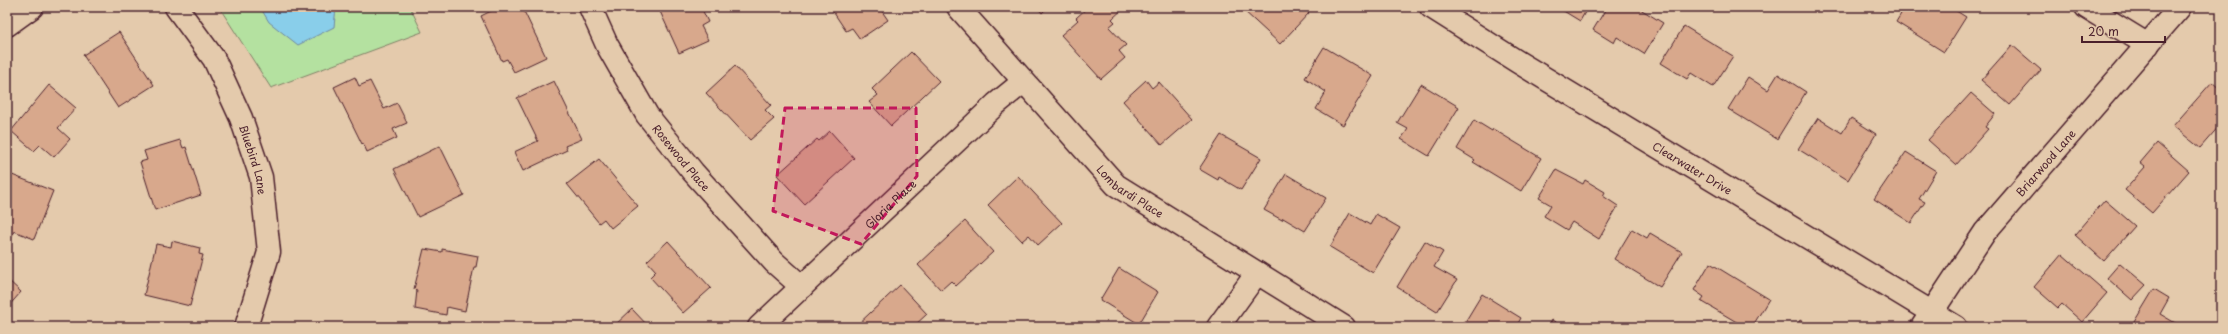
<svg xmlns="http://www.w3.org/2000/svg" width="2228" height="334" font-family="'Playpen Sans',sans-serif">
  <rect width="100%" height="100%" fill="#e4caac"/>
  <filter id="ink" filterUnits="userSpaceOnUse"><feTurbulence type="fractalNoise" baseFrequency=".025" numOctaves="2"/><feDisplacementMap in="SourceGraphic" scale="8" xChannelSelector="R" yChannelSelector="G"/><feConvolveMatrix kernelMatrix="1 2 1 2 8 2 1 2 1" color-interpolation-filters="sRGB"/></filter>
  <g filter="url(#ink)">
    <!-- green -->
    <path fill="#b4e1a0" stroke="#7f8066" d="M219,7H410L422,32L271,88Z"/>
    <!-- water -->
    <path fill="#89ceea" stroke="#70889e" d="M260,7H336L334,27L298,45L269,22Z"/>
    <!-- building -->
    <path fill="#d8a88c" stroke="#4a1f2b" d="M499,7H522L546,57L514,72L507,59L502,61L481,16Z
      M658,7H701L708,22L701,26L708,40L679,53Z
      M830,7H879L888,20L860,39L852,28L846,31Z
      M1037,7H1048L1042,13Z
      M1088,7H1125L1112,19L1115,22L1109,27L1126,45L1119,51L1125,58L1101,79L1061,35L1078,20L1076,18Z
      M1246,7H1302L1309,13L1280,44L1243,10Z
      M1557,7H1588L1580,21Z
      M1607,7H1637L1663,23L1644,54L1617,37L1614,43L1593,30Z
      M1905,7H1950L1966,17L1944,52L1896,22Z
      M1684,26L1733,56L1713,87L1691,73L1687,79L1661,63Z
      M119,32L154,85L118,108L83,55Z
      M2012,45L2041,70L2010,105L1981,80Z
      M1324,47L1373,76L1343,125L1316,109L1326,92L1305,78Z
      M911,52L939,81L891,126L869,102L878,95L872,89Z
      M735,66L771,105L765,110L774,119L750,140L706,93Z
      M1778,74L1806,92L1777,139L1728,109L1748,77L1768,90Z
      M355,77L359,86L370,81L384,109L397,103L407,123L393,129L397,138L367,152L363,143L362,144L334,87Z
      M1146,80L1152,88L1159,82L1192,119L1162,145L1123,101Z
      M554,81L582,139L565,146L567,150L523,171L514,152L538,141L517,98Z
      M2212,82L2221,90V124L2200,148L2173,126Z
      M1421,84L1459,107L1429,156L1401,139L1408,129L1397,123Z
      M49,85L76,108L58,128L70,139L54,157L40,145L34,151L11,131Z
      M1971,93L1995,114L1985,127L1988,129L1956,165L1928,140Z
      M1818,118L1842,133L1851,118L1876,134L1848,180L1798,149Z
      M1474,120L1492,131L1493,129L1541,158L1521,191L1473,162L1475,160L1457,149Z
      M830,131L854,158L804,204L777,175L817,139L819,141Z
      M1221,135L1261,158L1241,190L1219,177L1218,180L1199,169Z
      M180,140L183,148L186,147L201,195L155,210L140,162L147,160L144,151Z
      M2157,143L2189,171L2152,213L2125,190L2145,167L2140,163Z
      M440,146L464,195L418,217L394,169Z
      M1906,152L1936,171L1919,199L1925,202L1911,223L1874,199Z
      M599,159L638,206L611,228L604,219L599,223L567,184Z
      M1556,170L1583,184L1585,180L1605,192L1603,196L1618,206L1599,239L1572,222L1567,230L1544,216L1551,205L1539,198Z
      M7,173L53,191L34,239L14,231L11,239L7,238Z
      M1286,174L1326,198L1305,231L1283,218L1282,220L1264,210Z
      M1018,176L1062,223L1038,245L1029,235L1022,241L988,205Z
      M2105,200L2135,226L2104,261L2075,235Z
      M1350,213L1370,225L1376,214L1400,228L1373,273L1330,247Z
      M965,221L993,252L956,286L951,281L941,290L918,265Z
      M1632,229L1647,238L1650,233L1682,252L1660,287L1614,259Z
      M172,241L200,248L199,254L203,255L190,306L144,295L156,244L171,247Z
      M668,241L711,288L683,313L650,277L656,271L647,261Z
      M1425,241L1443,252L1434,267L1457,280L1437,312L1397,287Z
      M424,249L442,252V249L478,256L476,267H474L465,311L447,307L446,315L415,309L417,290L414,289Z
      M2062,254L2107,293L2082,322L2062,304L2058,308L2034,287Z
      M1710,263L1769,299L1752,327H1745L1701,301L1704,297L1694,290Z
      M2120,263L2146,285L2132,300L2107,278Z
      M1119,268L1158,292L1139,324L1100,300Z
      M7,279L21,292L7,308Z
      M900,285L927,314L913,327H855Z
      M2154,289L2169,298L2160,314L2182,327H2131Z
      M1482,294L1521,318L1516,327H1462Z
      M632,309L649,327H613Z
      M1552,320L1563,327H1548Z
      M1800,320L1811,327H1796Z
      M1069,322L1074,327H1063Z"/>
    <g fill="none" stroke-linecap="round" stroke-linejoin="round">
      <!-- minor casing -->
      <g stroke="#4a1f2b" stroke-width="25">
        <g id="minor">
          <path id="s1" d="M176,7L214,59L241,118L261,177L269,252L246,327"/>
          <path id="s2" d="M590,7L607,45L647,115L693,172L774,262L802,287"/>
          <path id="s3" d="M958,7L1116,185L1344,327"/>
          <path id="s4" d="M1431,7L1518,62L1956,327"/>
          <path d="M2086,7L2148,45"/>
          <path d="M7,25L32,7"/>
          <path id="s5" d="M759,327L996,104L1023,82"/>
          <path d="M1218,327L1257,273"/>
          <path id="s6" d="M1922,327L1985,232L2180,7"/>
        </g>
      </g>
      <!-- minor -->
      <use href="#minor" stroke="#e4caac" stroke-width="22"/>
    </g>
  </g>
  <!-- marked area -->
  <path fill="#c2185b" fill-opacity="0.2" stroke="#c2185b" stroke-width="3" stroke-dasharray="8 5" stroke-linejoin="round" d="M785,108H916L917,176L861,244L773,211Z"/>
  <g text-anchor="middle" dominant-baseline="central" stroke-width="3" stroke-linejoin="round" paint-order="stroke">
    <!-- street labels -->
    <g font-size="11" fill="#4a1f2b" stroke="#e4caac">
      <text stroke="none"><textPath href="#s2" startOffset="177">Rosewood Place</textPath></text>
      <text stroke="none"><textPath href="#s1" startOffset="173">Bluebird Lane</textPath></text>
      <text stroke="none"><textPath href="#s6" startOffset="206">Briarwood Lane</textPath></text>
      <text stroke="none"><textPath href="#s4" startOffset="307">Clearwater Drive</textPath></text>
      <text stroke="none"><textPath href="#s3" startOffset="253">Lombardi Place</textPath></text>
      <text stroke="none"><textPath href="#s5" startOffset="180">Gloria Place</textPath></text>
    </g>
  </g>
  <!-- margin -->
  <rect width="2228" height="334" fill="none" stroke="#e4caac" stroke-width="24"/>
  <rect x="12" y="12" width="2204" height="310" fill="none" stroke="#4a1f2b" stroke-width="1.5" filter="url(#ink)"/>
  <!-- scale -->
  <path d="M2082 36v6h83v-6" fill="none" stroke="#4a1f2b" stroke-width="2"/>
  <text x="2088" y="36" font-size="12" fill="#4a1f2b" stroke="#e4caac" stroke-width="3" paint-order="stroke">20 m</text>
</svg>
